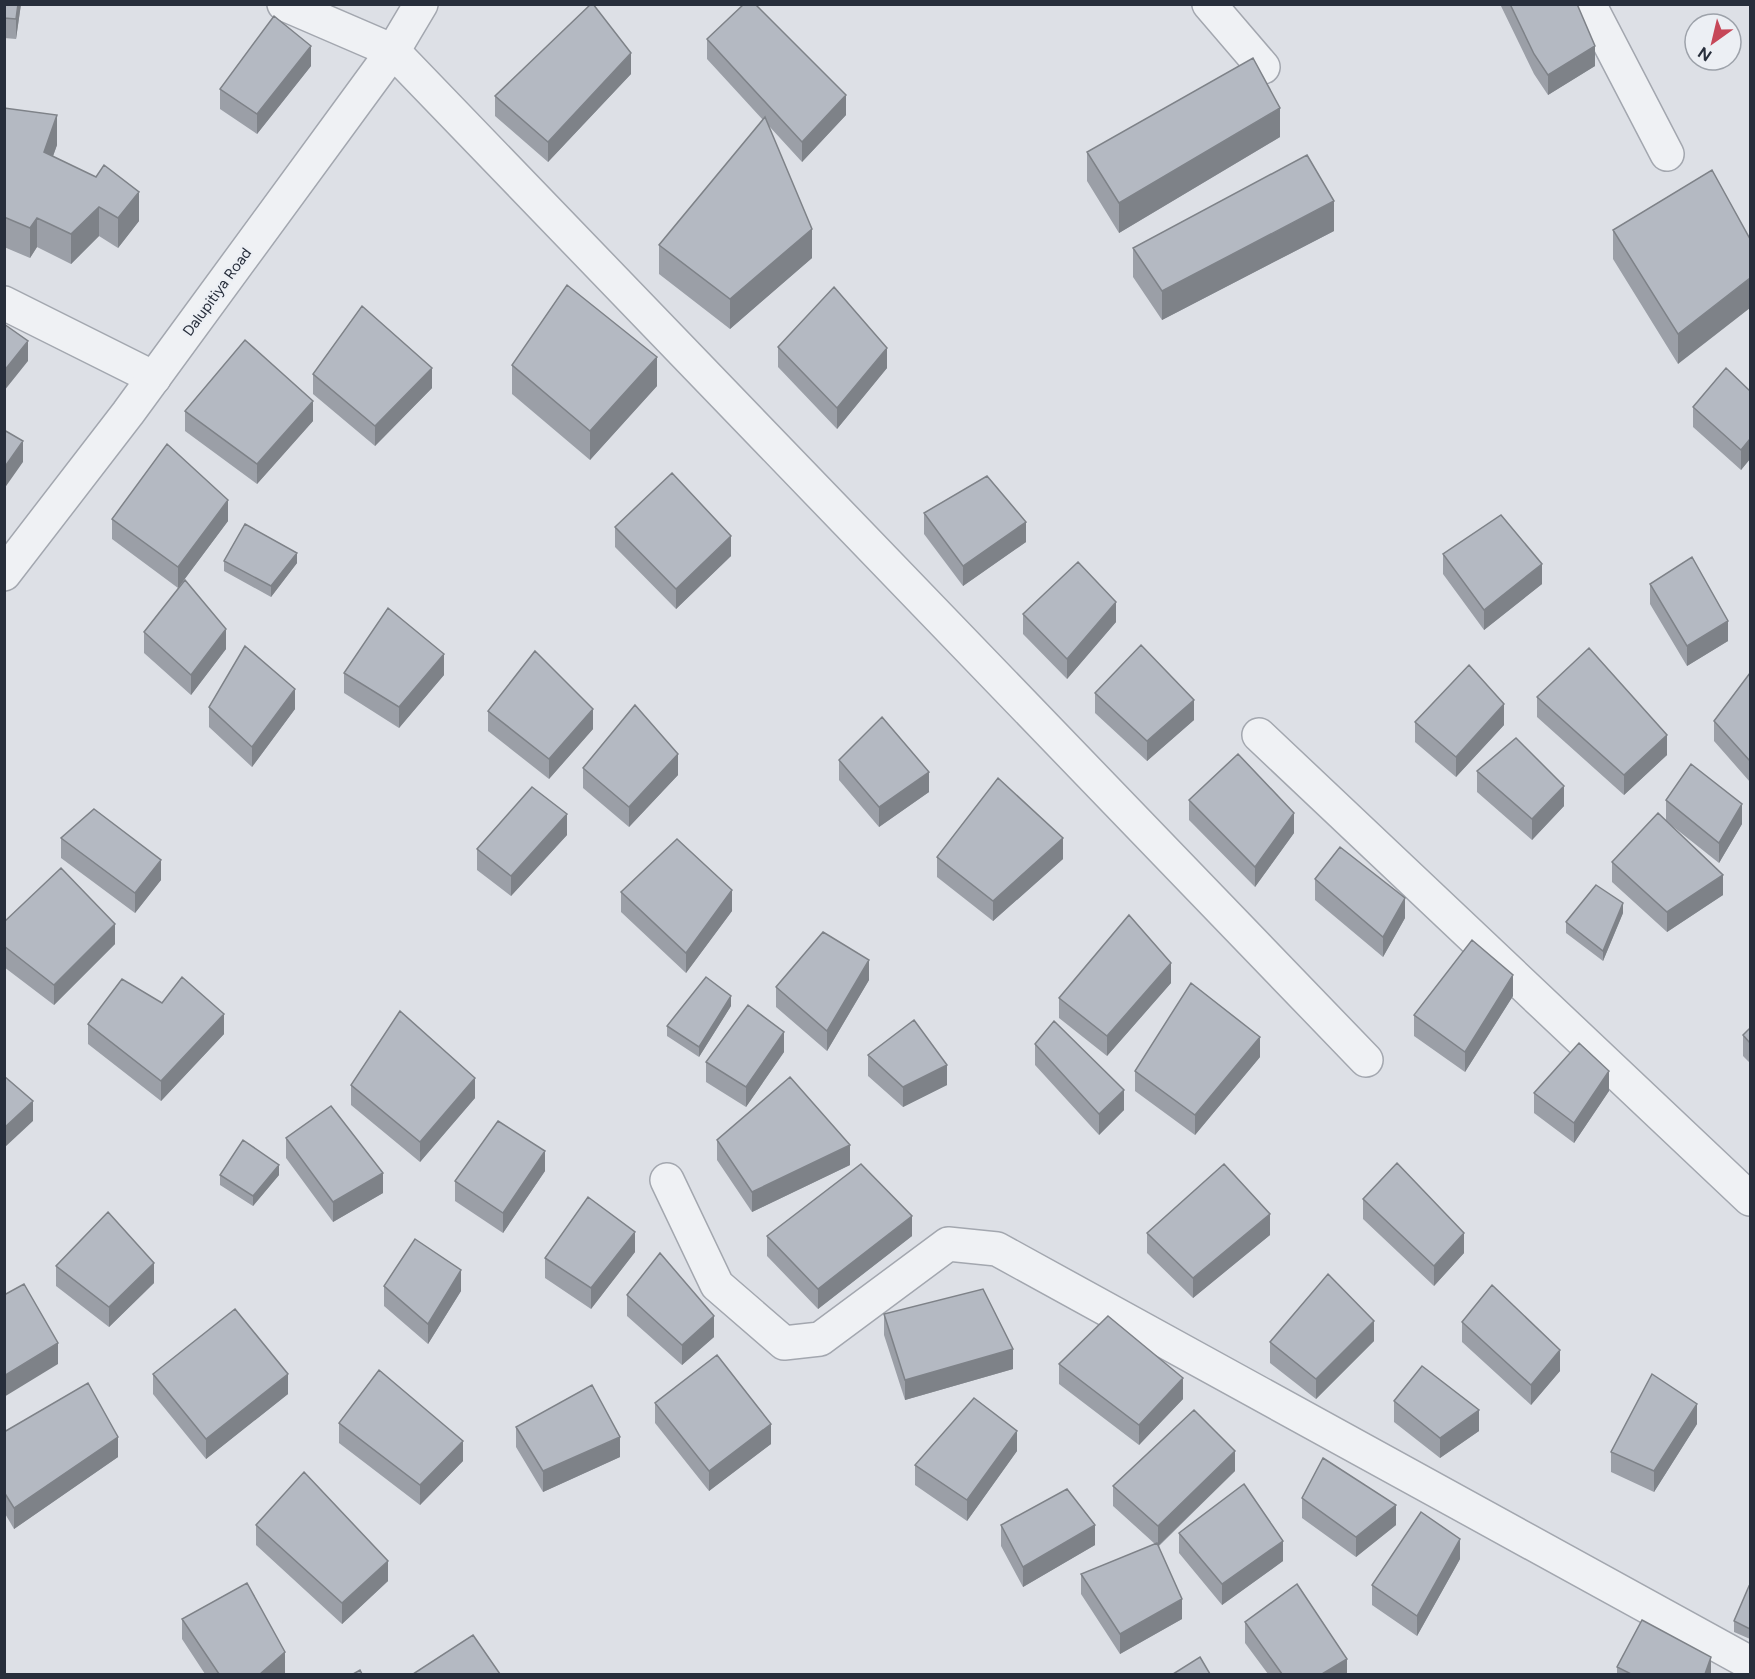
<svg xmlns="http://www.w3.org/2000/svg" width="1755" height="1679" font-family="Figtree,sans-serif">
  <rect width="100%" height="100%" fill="#dde0e6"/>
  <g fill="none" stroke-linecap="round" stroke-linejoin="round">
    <!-- minor casing -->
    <g stroke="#a3a7af" stroke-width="36">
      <path id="minor" d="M284,4L393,51L1366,1060
        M1209,4L1263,67
        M1589,4L1667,154
        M4,303L154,378
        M1259,735L1750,1199
        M667,1180L717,1285L784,1343L820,1339L948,1244L997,1249L1750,1663"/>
    </g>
    <!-- tertiary casing -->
    <g stroke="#a3a7af" stroke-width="36">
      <path id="tertiary" d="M4,574L128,413L393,51L421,4"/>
    </g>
    <!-- minor -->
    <use href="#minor" stroke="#eff1f4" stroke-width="33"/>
    <!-- tertiary -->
    <use href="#tertiary" stroke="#eff1f4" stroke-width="33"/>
  </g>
  <!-- wall -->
  <path fill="#9b9fa7" d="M4,4H21L16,39L4,38Z
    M1500,4H1577L1595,66L1548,95L1534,74Z
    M707,39L846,115L802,162L769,126L812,258L730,329L659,274V245L763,120L707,59Z
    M311,66L257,134L220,109V89Z
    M631,74L548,162L495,116V96Z
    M4,108L57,145L53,156L139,221L118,248L99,236L71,264L37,247L30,258L4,247Z
    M1280,137L1119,233L1087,181V152Z
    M1712,170L1678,364L1613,259V230Z
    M1334,231L1162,320L1133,277V248Z
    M778,347L887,368L837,429L778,367Z
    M512,365L657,386L590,460L512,394Z
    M313,374L432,388L375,446L313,394Z
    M1750,391V459L1741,470L1693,427V407Z
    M185,411L313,421L257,484L185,431Z
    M924,513L1026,542L963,586L924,534Z
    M112,519L228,521L178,588L112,539Z
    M615,527L731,556L676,609L615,547Z
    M1443,554L1542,584L1484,630L1443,574Z
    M224,561L297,563L271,597L224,571Z
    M1650,584L1728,641L1687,666L1650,604Z
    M1023,614L1116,622L1067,679L1023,634Z
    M144,632L226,649L191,695L144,653Z
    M344,673L444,675L399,728L344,693Z
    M1750,673V782L1714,741V721Z
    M1095,693L1194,720L1147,761L1095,713Z
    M1537,697L1667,755L1624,795L1537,717Z
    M209,707L295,709L252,767L209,727Z
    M488,711L593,729L549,779L488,731Z
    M1415,722L1504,725L1456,777L1415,742Z
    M839,760L929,792L879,827L839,780Z
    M583,768L678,775L629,827L583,788Z
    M1477,771L1564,806L1532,840L1477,792Z
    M1189,800L1294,833L1255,887L1189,820Z
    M1666,800L1742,824L1719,863L1666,821L1723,895L1667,932L1612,882V862L1666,820Z
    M567,835L511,896L477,870V849Z
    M61,838L161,880L135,913L61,858Z
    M937,857L1063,859L993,921L937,877Z
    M1315,879L1405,918L1383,957L1315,900Z
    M621,892L732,911L686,973L621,912Z
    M1623,913L1603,961L1566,933V922Z
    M4,922L115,944L54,1005L4,967Z
    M869,980L827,1051L776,1007V987Z
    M1171,983L1107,1056L1059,1018V998Z
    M1513,996L1465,1072L1414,1036V1015Z
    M162,1003L224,1034L161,1101L88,1044V1024Z
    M731,1006L699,1057L667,1036V1026Z
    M1750,1028V1063L1743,1056V1035Z
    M1035,1044L1124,1110L1099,1135L1035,1065Z
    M784,1052L746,1107L706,1082V1062Z
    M868,1055L947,1085L903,1107L868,1076Z
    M1260,1057L1195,1135L1135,1091V1071Z
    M351,1085L475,1098L420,1162L351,1105Z
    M1609,1091L1574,1143L1534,1113V1093Z
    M286,1138L383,1193L333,1222L286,1158Z
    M717,1140L850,1165L752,1212L717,1160Z
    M545,1171L503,1233L455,1201V1181Z
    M220,1175H279L253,1206L220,1185Z
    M1363,1199L1464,1253L1434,1286L1363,1219Z
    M1147,1233L1270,1235L1193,1298L1147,1253Z
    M767,1236H912L818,1309L767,1256Z
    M635,1252L591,1309L545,1278V1258Z
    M56,1266L154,1283L109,1327L56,1286Z
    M384,1286L461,1291L428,1344L384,1306Z
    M627,1295L714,1337L682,1365L627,1316Z
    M884,1314L1013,1369L905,1400L884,1335Z
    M1462,1322L1560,1371L1531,1405L1462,1342Z
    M1374,1341L1316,1399L1270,1363V1342Z
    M1059,1364L1183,1399L1139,1445L1059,1384Z
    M153,1374L288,1394L206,1459L153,1394Z
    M1394,1401L1479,1431L1440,1458L1394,1422Z
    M655,1403L771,1444L709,1491L655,1423Z
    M339,1423L463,1461L420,1505L339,1443Z
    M1697,1424L1654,1492L1611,1472V1452Z
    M516,1427L620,1457L543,1492L516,1447Z
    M4,1432L118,1457L14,1529L4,1512Z
    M1017,1451L967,1521L915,1485V1465Z
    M1235,1471L1159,1546L1182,1619L1120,1654L1081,1594V1574L1155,1544L1113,1506V1486Z
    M1302,1498L1396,1525L1356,1557L1302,1518Z
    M256,1525L388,1581L342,1624L256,1545Z
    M1001,1525L1095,1545L1023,1587L1001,1546Z
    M1179,1533L1283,1561L1222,1605L1179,1553Z
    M1460,1559L1417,1636L1372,1605V1585Z
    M1750,1587V1639L1734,1632V1621Z
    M182,1619L285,1673L283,1674H205L182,1639Z
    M1245,1622L1347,1674H1268L1245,1643Z
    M1617,1667L1711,1674H1617Z"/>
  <!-- shaded-wall -->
  <path fill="#7e8288" d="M18,4H21L16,39V19Z
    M311,46V66L257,134V114Z
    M1595,46V66L1548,95V75Z
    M631,53V74L548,162V142Z
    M846,95V115L802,162V142Z
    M1280,108V137L1119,233V203Z
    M57,115V145L44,181V152Z
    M139,192V221L118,248V218Z
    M1334,201V231L1162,320V291Z
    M99,207V236L71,264V234Z
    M37,218V247L30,258V228Z
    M812,229V258L730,329V299Z
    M1750,278V308L1678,364V334Z
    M28,341V361L4,391V371Z
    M887,348V368L837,429V408Z
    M657,357V386L590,460V431Z
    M432,368V388L375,446V426Z
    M313,401V421L257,484V464Z
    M1750,439V459L1741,470V450Z
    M23,441V462L4,489V468Z
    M228,500V521L178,588V567Z
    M1026,522V542L963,586V566Z
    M731,536V556L676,609V589Z
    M297,553V563L271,597V586Z
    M1542,564V584L1484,630V610Z
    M1116,602V622L1067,679V659Z
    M1728,621V641L1687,666V646Z
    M226,629V649L191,695V675Z
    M444,654V675L399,728V707Z
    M295,689V709L252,767V747Z
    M1194,700V720L1147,761V741Z
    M1504,704V725L1456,777V757Z
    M593,709V729L549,779V759Z
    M1667,735V755L1624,795V775Z
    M678,754V775L629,827V807Z
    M929,772V792L879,827V807Z
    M1564,786V806L1532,840V819Z
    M1742,804V824L1719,863V843Z
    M1294,813V833L1255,887V867Z
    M567,814V835L511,896V876Z
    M1063,838V859L993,921V901Z
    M161,860V880L135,913V893Z
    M1723,875V895L1667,932V912Z
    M732,890V911L686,973V953Z
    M1405,898V918L1383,957V937Z
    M1623,903V913L1603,961V951Z
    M115,924V944L54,1005V985Z
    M869,960V980L827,1051V1031Z
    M1171,963V983L1107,1056V1036Z
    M1513,975V996L1465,1072V1052Z
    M731,996V1006L699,1057V1047Z
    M224,1014V1034L161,1101V1081Z
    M784,1032V1052L746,1107V1087Z
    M1260,1037V1057L1195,1135V1115Z
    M947,1065V1085L903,1107V1087Z
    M1609,1071V1091L1574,1143V1123Z
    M475,1078V1098L420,1162V1142Z
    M1124,1090V1110L1099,1135V1114Z
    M33,1101V1121L4,1148V1128Z
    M850,1145V1165L752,1212V1192Z
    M545,1151V1171L503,1233V1213Z
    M279,1165V1175L253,1206V1196Z
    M383,1173V1193L333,1222V1202Z
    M1270,1214V1235L1193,1298V1278Z
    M912,1216V1236L818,1309V1289Z
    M635,1232V1252L591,1309V1288Z
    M1464,1233V1253L1434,1286V1266Z
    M154,1263V1283L109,1327V1307Z
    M461,1270V1291L428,1344V1324Z
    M714,1316V1337L682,1365V1345Z
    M1374,1321V1341L1316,1399V1379Z
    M58,1343V1364L4,1397V1376Z
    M1013,1349V1369L905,1400V1380Z
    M1560,1350V1371L1531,1405V1385Z
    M288,1374V1394L206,1459V1439Z
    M1183,1378V1399L1139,1445V1425Z
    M1697,1404V1424L1654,1492V1471Z
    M1479,1410V1431L1440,1458V1438Z
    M771,1424V1444L709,1491V1471Z
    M1017,1431V1451L967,1521V1500Z
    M118,1437V1457L14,1529V1508Z
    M620,1437V1457L543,1492V1471Z
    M463,1441V1461L420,1505V1485Z
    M1235,1451V1471L1158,1546V1526Z
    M1396,1505V1525L1356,1557V1537Z
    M1095,1525V1545L1023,1587V1567Z
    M1460,1539V1559L1417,1636V1616Z
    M1283,1541V1561L1222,1605V1584Z
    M388,1561V1581L342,1624V1603Z
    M1182,1599V1619L1120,1654V1634Z
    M285,1652V1673L283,1674H260Z
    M1711,1657V1674H1705Z
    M1347,1659V1674H1322Z"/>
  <!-- building -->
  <path fill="#b4b9c2" stroke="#7e8288" stroke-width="1.5" d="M4,4H18L16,19L4,18Z
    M591,4H593L631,53L548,142L495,96Z
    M744,4H755L846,95L802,142L707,39Z
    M1510,4H1577L1595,46L1548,75L1534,54Z
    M274,16L311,46L257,114L220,89Z
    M1253,58L1280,108L1119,203L1087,152Z
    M4,108L57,115L44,152L96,177L104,165L139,192L118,218L99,207L71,234L37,218L30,228L4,217Z
    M765,117L812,229L730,299L659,245Z
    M1307,155L1334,201L1162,291L1133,248Z
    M1712,170L1750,239V278L1678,334L1613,230Z
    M567,285L657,357L590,431L512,365Z
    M834,287L887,348L837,408L778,347Z
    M362,306L432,368L375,426L313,374Z
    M4,324L28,341L4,371Z
    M245,340L313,401L257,464L185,411Z
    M1726,368L1750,391V439L1741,450L1693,407Z
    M4,430L23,441L4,468Z
    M167,444L228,500L178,567L112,519Z
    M672,473L731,536L676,589L615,527Z
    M987,476L1026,522L963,566L924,513Z
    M1501,515L1542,564L1484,610L1443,554Z
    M245,524L297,553L271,586L224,561Z
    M1692,557L1728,621L1687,646L1650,584Z
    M1078,562L1116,602L1067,659L1023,614Z
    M185,580L226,629L191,675L144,632Z
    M388,608L444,654L399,707L344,673Z
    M1141,645L1194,700L1147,741L1095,693Z
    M245,646L295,689L252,747L209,707Z
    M1589,648L1667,735L1624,775L1537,697Z
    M535,651L593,709L549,759L488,711Z
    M1469,665L1504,704L1456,757L1415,722Z
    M1750,673V761L1714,721Z
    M635,705L678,754L629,807L583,768Z
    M882,717L929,772L879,807L839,760Z
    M1516,738L1564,786L1532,819L1477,771Z
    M1238,754L1294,813L1255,867L1189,800Z
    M1691,764L1742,804L1719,843L1666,800Z
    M998,778L1063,838L993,901L937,857Z
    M532,787L567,814L511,876L477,849Z
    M94,809L161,860L135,893L61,838Z
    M1658,813L1723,875L1667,912L1612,862Z
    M677,839L732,890L686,953L621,892Z
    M1340,847L1405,898L1383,937L1315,879Z
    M61,868L115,924L54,985L4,946V922Z
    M1596,885L1623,903L1603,951L1566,922Z
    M1129,915L1171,963L1107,1036L1059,998Z
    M823,932L869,960L827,1031L776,987Z
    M1472,940L1513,975L1465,1052L1414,1015Z
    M182,977L224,1014L161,1081L88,1024L122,979L162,1003Z
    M706,977L731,996L699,1047L667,1026Z
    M1191,983L1260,1037L1195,1115L1135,1071Z
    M748,1005L784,1032L746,1087L706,1062Z
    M400,1011L475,1078L420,1142L351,1085Z
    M914,1020L947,1065L903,1087L868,1055Z
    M1054,1021L1124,1090L1099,1114L1035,1044Z
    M1750,1028V1043L1743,1035Z
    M1579,1043L1609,1071L1574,1123L1534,1093Z
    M4,1076L33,1101L4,1128Z
    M790,1077L850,1145L752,1192L717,1140Z
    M331,1106L383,1173L333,1202L286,1138Z
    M498,1121L545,1151L503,1213L455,1181Z
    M243,1140L279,1165L253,1196L220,1175Z
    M1397,1163L1464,1233L1434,1266L1363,1199Z
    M861,1164L912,1216L818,1289L767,1236Z
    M1224,1164L1270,1214L1193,1278L1147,1233Z
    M588,1197L635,1232L591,1288L545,1258Z
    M108,1212L154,1263L109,1307L56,1266Z
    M415,1239L461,1270L428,1324L384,1286Z
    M660,1253L714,1316L682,1345L627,1295Z
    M1328,1274L1374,1321L1316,1379L1270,1342Z
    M24,1284L58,1343L4,1376V1295Z
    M1492,1285L1560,1350L1531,1385L1462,1322Z
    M983,1289L1013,1349L905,1380L884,1314Z
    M235,1309L288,1374L206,1439L153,1374Z
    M1108,1316L1183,1378L1139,1425L1059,1364Z
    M717,1355L771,1424L709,1471L655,1403Z
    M1422,1366L1479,1410L1440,1438L1394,1401Z
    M379,1370L463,1441L420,1485L339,1423Z
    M1652,1374L1697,1404L1654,1471L1611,1452Z
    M88,1383L118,1437L14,1508L4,1492V1432Z
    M592,1385L620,1437L543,1471L516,1427Z
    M974,1398L1017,1431L967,1500L915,1465Z
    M1194,1410L1235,1451L1158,1526L1113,1486Z
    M1323,1458L1396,1505L1356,1537L1302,1498Z
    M304,1472L388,1561L342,1603L256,1525Z
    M1244,1484L1283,1541L1222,1584L1179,1533Z
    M1067,1489L1095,1525L1023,1567L1001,1525Z
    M1421,1512L1460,1539L1417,1616L1372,1585Z
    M1157,1543L1182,1599L1120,1634L1081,1574Z
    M247,1583L285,1652L260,1674H219L182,1619Z
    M1297,1584L1347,1659L1322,1674H1282L1245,1622Z
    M1749,1586L1750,1587V1629L1734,1621Z
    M1642,1620L1711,1657L1705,1674H1631L1617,1667Z
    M473,1635L500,1674H413Z
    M1200,1657L1210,1674H1173Z
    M360,1670L362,1674H353Z"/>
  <g text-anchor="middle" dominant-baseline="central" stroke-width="4.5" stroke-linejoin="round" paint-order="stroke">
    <!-- street labels -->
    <g font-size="15" fill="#272e3b" stroke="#eceff4">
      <text transform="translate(217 292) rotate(-54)">Dalupitiya Road</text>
    </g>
  </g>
  <!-- border -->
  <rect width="1755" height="1679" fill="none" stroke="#272e3b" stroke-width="12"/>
  <!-- north arrow -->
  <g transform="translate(1713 42) rotate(214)"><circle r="28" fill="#eceff4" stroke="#9da2aa" stroke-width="1.5"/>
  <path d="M0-4.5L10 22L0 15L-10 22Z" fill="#c64758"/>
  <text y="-9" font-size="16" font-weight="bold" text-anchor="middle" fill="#272e3b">N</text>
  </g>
</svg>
